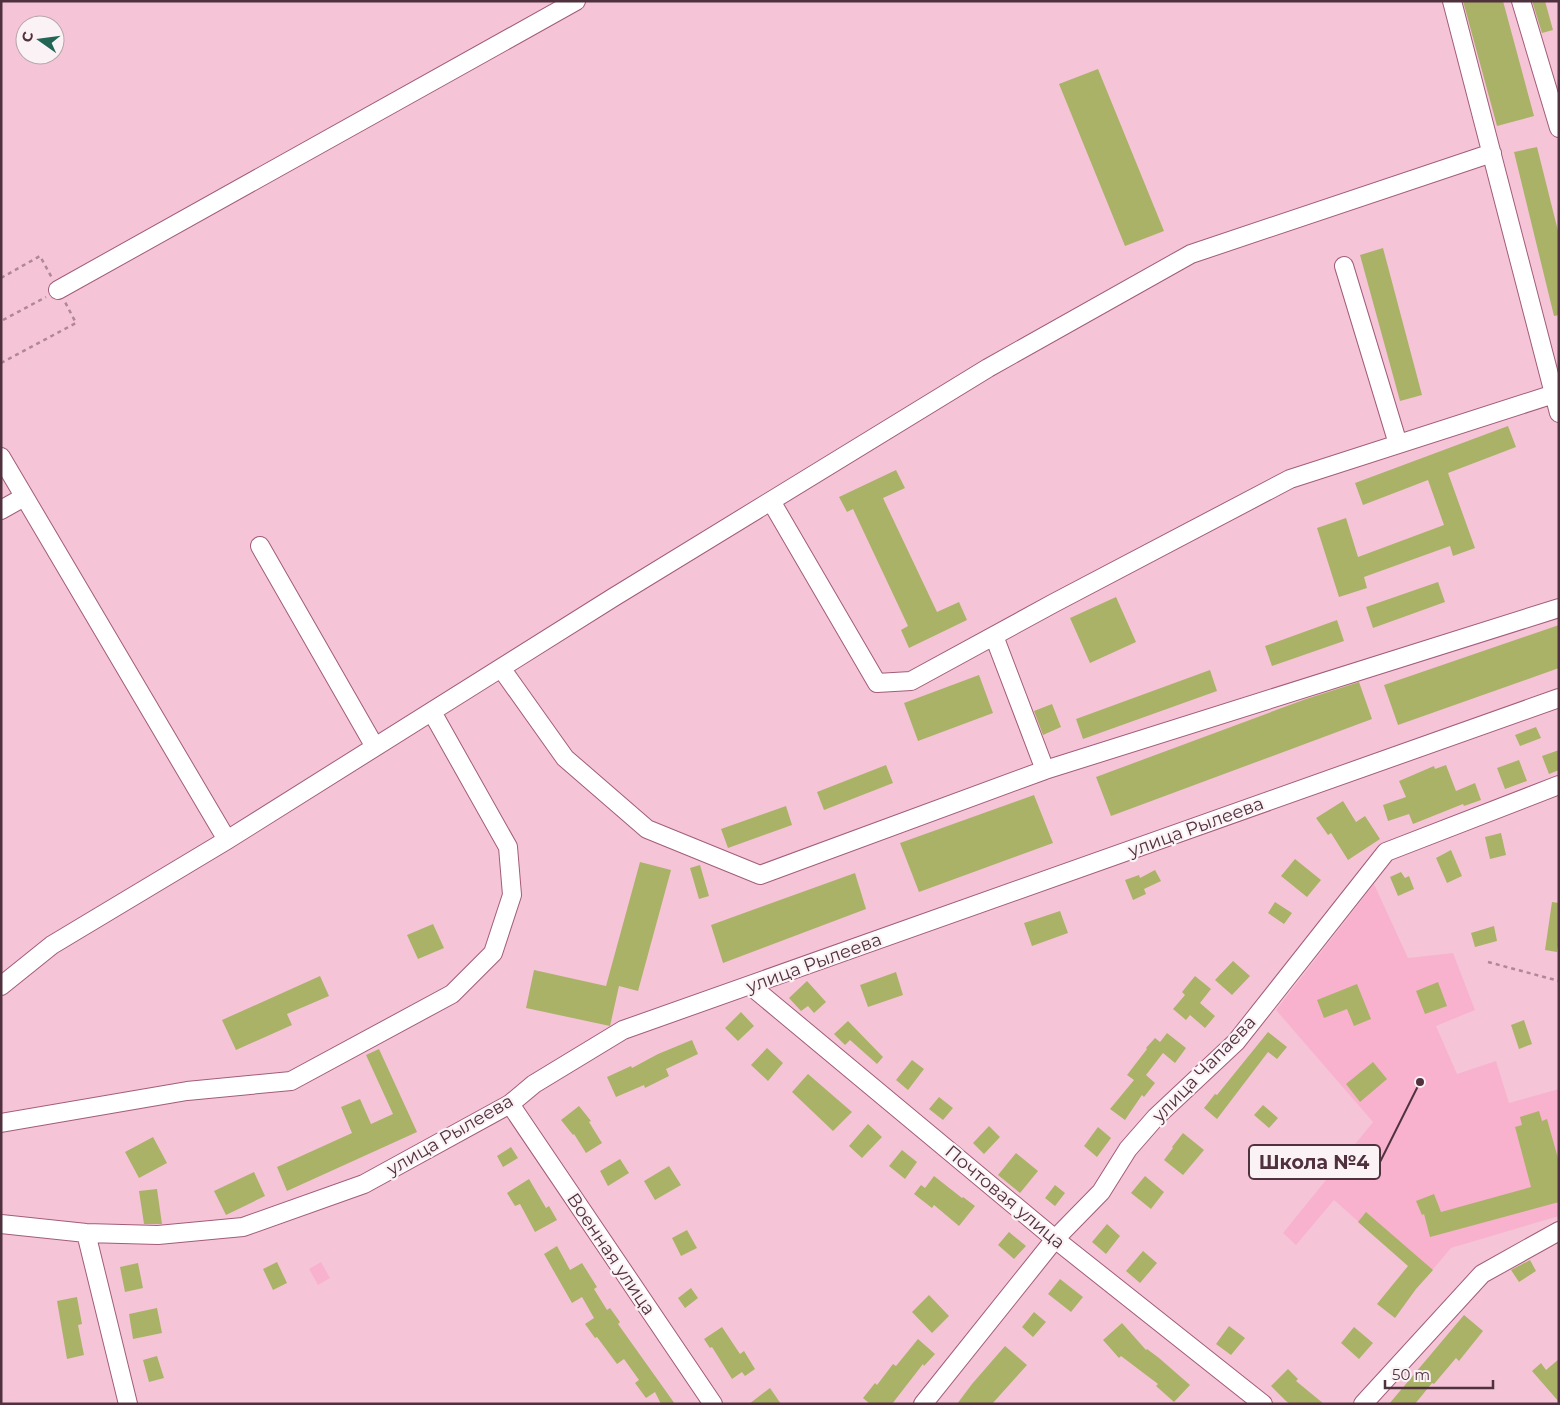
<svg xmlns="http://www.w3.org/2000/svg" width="1560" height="1405" font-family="Montserrat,sans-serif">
  <rect width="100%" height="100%" fill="#f5c5d7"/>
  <!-- built -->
  <path fill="#f8b2cd" d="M1374,884L1408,958L1453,953L1475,1010L1436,1026L1457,1074L1496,1061L1509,1103L1559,1089V1216L1451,1248L1424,1280L1334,1200L1296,1245L1283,1233L1373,1122L1276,1010Z
    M321,1262L330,1278L318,1285L309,1269Z"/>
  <!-- building -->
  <path fill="#aab267" d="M1463,1H1503L1534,116L1497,126Z
    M1532,1H1545L1553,30L1542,33Z
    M1098,69L1164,231L1125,246L1059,84Z
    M1537,147L1559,235V315L1554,316L1514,152Z
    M1383,248L1422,395L1400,401L1360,255Z
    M1508,426L1516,447L1448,473L1475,548L1453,556L1450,546L1364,577L1367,588L1339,597L1317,528L1346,518L1358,557L1444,525L1428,480L1363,505L1355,483Z
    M896,470L905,488L883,498L937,612L959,602L967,620L909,648L901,630L908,626L853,509L847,512L839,497Z
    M1438,582L1445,602L1373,628L1366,607Z
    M1116,597L1136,642L1090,663L1070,618Z
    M1337,620L1344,641L1272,666L1265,646Z
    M1559,625V668L1398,725L1384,685Z
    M1210,670L1217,691L1083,739L1076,719Z
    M979,675L993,713L918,741L904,703Z
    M1359,682L1372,719L1111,816L1096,777L1306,699Z
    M1052,704L1061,727L1043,735L1034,711Z
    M1536,727L1541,738L1520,746L1515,735Z
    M1559,750V770L1549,774L1542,756Z
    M1519,760L1527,781L1505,789L1497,768Z
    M886,765L893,783L824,810L817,792Z
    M1446,765L1456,791L1475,783L1481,800L1464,806L1463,804L1413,824L1409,814L1388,821L1383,805L1406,797L1399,781L1434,766L1435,769Z
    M1034,795L1053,843L919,892L900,843Z
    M1343,801L1356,822L1365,816L1380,839L1348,860L1331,833L1328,835L1316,818Z
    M786,806L792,825L728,848L721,829Z
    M1501,833L1506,855L1490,859L1485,837Z
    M1451,850L1462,876L1447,883L1436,858Z
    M1295,859L1321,880L1307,897L1281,876Z
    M640,862L671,870L638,991L619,986L610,1026L526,1008L534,970L606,986Z
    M700,865L709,896L699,899L690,868Z
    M1155,870L1161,881L1144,889L1146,894L1133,900L1125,880L1139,875L1140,878Z
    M1401,872L1405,878L1409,876L1414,889L1398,896L1390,877Z
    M855,873L866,909L723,963L711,925Z
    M1275,902L1292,913L1284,924L1268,913Z
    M1552,902L1559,903V940L1557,952L1545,950Z
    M1060,911L1068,933L1032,946L1024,923Z
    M433,924L444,948L418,959L407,935Z
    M1494,926L1497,941L1475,947L1471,933Z
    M1233,961L1250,976L1232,995L1215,980Z
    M896,972L903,995L868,1007L860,985Z
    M320,976L329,996L287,1014L292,1025L236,1050L222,1020Z
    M1195,976L1211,989L1200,1003L1215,1016L1205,1028L1190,1015L1186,1020L1173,1009L1185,995L1182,992Z
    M807,981L826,1002L814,1013L808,1006L801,1011L789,998Z
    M1438,982L1447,1006L1425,1014L1416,991Z
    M1357,984L1371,1019L1354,1026L1347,1009L1324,1018L1317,1000Z
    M741,1012L754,1026L738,1041L725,1028Z
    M1524,1020L1532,1044L1519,1049L1511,1025Z
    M848,1021L883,1057L877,1064L850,1040L845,1045L834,1034Z
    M1268,1032L1287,1047L1277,1059L1268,1052L1217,1119L1204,1108L1215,1094L1217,1095Z
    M1167,1033L1186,1048L1175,1063L1163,1053L1146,1075L1155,1083L1144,1097L1142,1095L1125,1120L1110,1109L1134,1080L1127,1075L1147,1049L1146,1048L1155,1038L1160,1042Z
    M692,1040L698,1054L666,1069L669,1076L645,1088L644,1085L616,1097L607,1077L631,1066L632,1068L658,1054Z
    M767,1048L783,1063L768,1081L751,1065Z
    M379,1049L417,1132L287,1191L277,1167L352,1133L341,1107L360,1099L371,1124L393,1114L366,1055Z
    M912,1060L924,1069L908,1090L896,1080Z
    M1373,1062L1387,1079L1360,1102L1346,1084Z
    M808,1074L852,1112L833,1131L792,1092Z
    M939,1097L953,1108L943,1120L929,1109Z
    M1263,1105L1278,1118L1269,1128L1254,1115Z
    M579,1106L591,1121L589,1122L602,1143L586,1153L574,1134L573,1135L561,1120Z
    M1539,1111L1542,1121L1547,1119L1559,1162V1202L1430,1237L1424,1214L1422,1215L1416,1201L1434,1194L1441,1212L1531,1187L1515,1127L1522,1125L1520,1117Z
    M868,1124L882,1137L862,1158L849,1146Z
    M989,1126L1000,1137L984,1154L973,1143Z
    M1098,1127L1111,1138L1097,1157L1084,1146Z
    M1183,1133L1204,1150L1183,1175L1164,1160L1173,1148L1172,1147Z
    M153,1137L167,1163L139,1178L125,1152Z
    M511,1147L518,1158L503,1167L497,1156Z
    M902,1150L917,1162L905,1179L889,1166Z
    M1016,1153L1038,1171L1020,1193L998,1175Z
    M620,1159L629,1173L608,1186L600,1171Z
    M669,1166L681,1185L655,1200L644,1181Z
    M254,1172L265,1196L226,1215L214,1191Z
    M934,1176L962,1198L963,1197L975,1206L959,1226L934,1205L932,1208L914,1194L921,1185L925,1188Z
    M1145,1176L1164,1192L1151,1209L1131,1193Z
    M529,1179L546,1208L549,1206L557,1220L535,1232L520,1204L515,1206L507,1193Z
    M1055,1185L1065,1193L1055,1206L1045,1198Z
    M157,1189L162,1224H144L139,1191Z
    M1366,1212L1433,1270L1416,1289L1395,1318L1377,1304L1408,1266L1358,1222Z
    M1107,1224L1120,1236L1106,1254L1092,1242Z
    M687,1230L697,1248L681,1256L672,1238Z
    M1009,1232L1026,1246L1014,1259L998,1245Z
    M557,1246L570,1270L582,1263L597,1287L594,1289L607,1310L610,1308L620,1322L618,1324L675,1404H661L655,1392L646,1398L635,1383L639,1380L624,1359L617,1364L597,1337L595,1338L585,1324L594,1318L582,1297L572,1303L544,1254Z
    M1143,1251L1157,1263L1140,1283L1126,1271Z
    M1530,1260L1536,1271L1519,1282L1511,1270Z
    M277,1262L287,1283L273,1290L263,1269Z
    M138,1263L143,1288L125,1292L120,1267Z
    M1060,1279L1083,1297L1071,1312L1048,1294Z
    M691,1288L698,1298L685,1308L678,1298Z
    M929,1295L949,1316L932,1333L912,1312Z
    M77,1297L82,1324L78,1325L84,1355L67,1359L57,1301Z
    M157,1308L162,1333L133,1339L129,1314Z
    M1034,1312L1046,1322L1033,1337L1022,1327Z
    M1464,1315L1483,1331L1459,1361L1456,1358L1434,1384L1432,1383L1415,1404H1389Z
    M1122,1323L1146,1350L1147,1349L1159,1358L1190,1385L1174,1402L1156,1386L1158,1384L1121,1356L1119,1358L1103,1340Z
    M1229,1326L1245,1338L1231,1355L1216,1344Z
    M722,1327L740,1354L744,1351L755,1369L745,1376L742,1372L732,1379L712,1347L710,1348L704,1339Z
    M1354,1327L1373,1343L1359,1359L1341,1343Z
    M918,1339L935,1354L924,1366L923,1364L892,1404H870L863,1398L875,1383L877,1385L893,1364L896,1366Z
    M1005,1346L1027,1365L992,1404H957L972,1384Z
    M157,1356L164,1378L149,1382L143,1360Z
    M1559,1359V1402L1532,1371L1541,1363L1546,1370Z
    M1288,1369L1298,1379L1296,1381L1324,1404H1290L1286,1401L1271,1386Z
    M770,1388L781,1404H749Z"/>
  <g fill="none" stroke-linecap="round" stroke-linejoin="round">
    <!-- minor casing -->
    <g stroke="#a25c79" stroke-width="20">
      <path id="minor" d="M1452,1L1559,413
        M1521,1L1559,128
        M1344,266L1398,444
        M58,290L576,1
        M1,457L227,840
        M771,501L877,683L911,681L1054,603L1290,479L1554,394
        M1,510L24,497
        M260,546L375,747
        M994,636L1045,770
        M501,668L565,758L647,829L760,875L1045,770L1559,608
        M1,986L52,945L227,840L614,597L988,368L1191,254L1492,153
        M751,986L1055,1239L1263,1404
        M510,1104L713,1404
        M1,1123L187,1091L291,1081L452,994L493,953L512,895L508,847L432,712
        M1,1224L86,1233L158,1235L243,1227L364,1184L510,1104L534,1084L623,1030L1559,698
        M86,1233L128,1404
        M923,1404L1055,1239L1101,1192L1128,1149L1156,1117L1236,1042L1386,852L1559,785
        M1363,1404L1482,1274L1559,1231"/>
    </g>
    <!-- path -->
    <path stroke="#b08797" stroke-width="2.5" stroke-dasharray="4 4" stroke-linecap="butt" d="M1,278L40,256L52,278
      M3,320L46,297
      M1,363L76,323L65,302
      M1488,962L1559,981"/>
    <!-- minor -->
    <use href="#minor" stroke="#fff" stroke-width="18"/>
  </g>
  <g text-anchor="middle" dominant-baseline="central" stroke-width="4.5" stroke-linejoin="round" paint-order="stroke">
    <!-- street labels -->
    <g font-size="18" fill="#50313e" stroke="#fbf2f5">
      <text transform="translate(1196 827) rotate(-20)">улица Рылеева</text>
      <text transform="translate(814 963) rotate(-20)">улица Рылеева</text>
      <text transform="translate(1204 1069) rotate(-46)">улица Чапаева</text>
      <text transform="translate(450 1135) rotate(-30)">улица Рылеева</text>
      <text transform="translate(1005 1197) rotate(40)">Почтовая улица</text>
      <text transform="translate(611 1254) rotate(56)">Военная улица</text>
    </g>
  </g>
  <!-- callouts -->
  <path fill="none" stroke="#50313e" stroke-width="2" d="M1420 1082L1380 1162"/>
  <circle fill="#50313e" stroke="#fbf2f5" stroke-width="2" cx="1420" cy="1082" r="5"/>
  <rect fill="#fbf2f5" stroke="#50313e" stroke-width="2" x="1249" y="1145" width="131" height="34" rx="5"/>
  <g font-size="19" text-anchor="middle" font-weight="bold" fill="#50313e">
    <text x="1314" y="1169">Школа №4</text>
  </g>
  <!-- border -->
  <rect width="1560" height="1405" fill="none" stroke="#50313e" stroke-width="5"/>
  <!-- north arrow -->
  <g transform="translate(40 40) rotate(284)"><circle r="24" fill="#fbf2f5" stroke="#b7a5ac"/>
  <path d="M0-4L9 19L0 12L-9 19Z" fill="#236555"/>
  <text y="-8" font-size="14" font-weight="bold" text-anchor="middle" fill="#50313e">С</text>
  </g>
  <!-- scale -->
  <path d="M1385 1380v8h108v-8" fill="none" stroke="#50313e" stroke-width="2.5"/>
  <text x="1392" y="1380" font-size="15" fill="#50313e" stroke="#fbf2f5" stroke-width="4" paint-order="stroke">50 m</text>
</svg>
